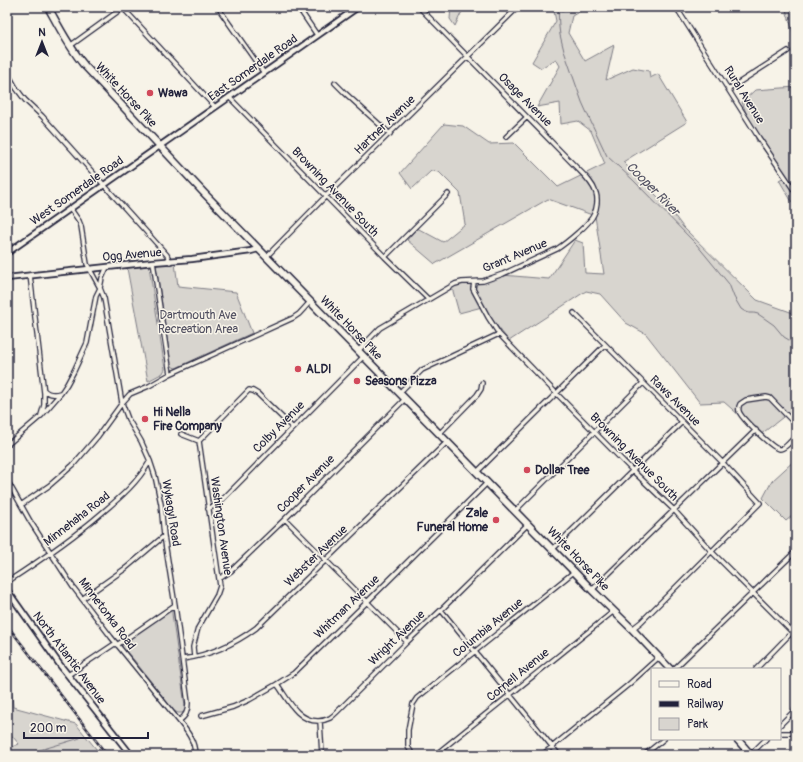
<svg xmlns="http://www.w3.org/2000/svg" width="803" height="762" font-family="Pangolin,sans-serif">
  <rect width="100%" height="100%" fill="#f7f3e8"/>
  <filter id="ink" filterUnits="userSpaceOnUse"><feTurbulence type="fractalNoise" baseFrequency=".025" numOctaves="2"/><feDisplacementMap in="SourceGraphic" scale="8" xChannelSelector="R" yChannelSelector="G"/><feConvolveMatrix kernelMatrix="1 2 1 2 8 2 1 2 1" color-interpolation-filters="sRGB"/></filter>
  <g filter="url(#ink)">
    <!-- green -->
    <path fill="#d8d5cf" stroke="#7d7c85" d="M451,7H464L455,26L450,19Z
      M553,7H563L562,11L568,7H587L572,16L568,33L585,61L614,45L606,80L633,68L649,71L650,78L658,74L687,122L623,162L668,207L683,227L757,300L796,314V424L787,414L760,435L756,430L724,402L700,403L646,334L626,323L600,294L586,291L509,341L482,307L459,313L451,284L502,275L549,279L575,240L583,243L585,273L604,274L595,216L548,199L435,264L407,240L417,228L443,242L465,224L460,193L439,172L431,171L412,189L400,173L444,124L463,126L489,144L514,143L558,187L605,164L591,131L578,121L561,124L560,103L537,107L560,66L556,59L541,68L532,62L556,21Z
      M785,7H796V40Z
      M796,87V202H792L779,180L784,177L775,163L757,142L742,102L755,90Z
      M175,263L178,286L236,292L252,333L176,368L173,367L171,364L156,265Z
      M149,266L165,369L163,373L148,381L127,268Z
      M796,459V515H793L786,521L763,498L772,481Z
      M167,608L172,611V614L185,706V710L182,713H178L174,711L134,660L122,647L125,642L159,618L160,614Z
      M7,635L13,707L76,724L97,750L60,755H7V749L19,744L7,730Z"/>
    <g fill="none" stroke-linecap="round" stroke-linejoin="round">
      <!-- stream -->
      <path stroke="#76747f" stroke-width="1" d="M558,7L559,27L560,35L564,51L582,102L591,122L607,156L633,180L697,245L729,284L734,297L741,309L744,311L749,313H754L758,314L764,318L774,325L784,337L789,340L796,343
        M16,755L37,751L80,738"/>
      <!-- street casing -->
      <g stroke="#22223b" stroke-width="6">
        <path id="street" d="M219,7L221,12L264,73
          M298,7L317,35
          M676,7L759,138L796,193
          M123,8L215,107
          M70,46L124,7
          M7,72L16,88L25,100L42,116L167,255L170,262
          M335,83L345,93L390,134
          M729,89L788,51
          M229,97L385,257L428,299
          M506,137L527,117
          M266,257L326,196L518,7
          M385,257L448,194
          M153,262L170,374
          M107,267L102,278L100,288L104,298L122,403L128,419L141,441L150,461L155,476L161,504L164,536L175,605L188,703C188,711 186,716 179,721
          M30,275L44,393V405L41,415
          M474,282L473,289L488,317L499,334L556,393L633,471L674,510L712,552L796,636
          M574,313L722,462L760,503L641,622L632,629
          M358,351L380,328L455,284L462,282L483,281L503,274L557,249C566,243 590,224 594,214C597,208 598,199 596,193C593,183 584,175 577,168L419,7
          M44,390C49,395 54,395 60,393
          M399,393L422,370L499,334
          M796,425L770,398L766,397L746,400L740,404C739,406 738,408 739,411C740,417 773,449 779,449C784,450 793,439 796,435
          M181,434L199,441
          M439,434L477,395L481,389L482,383
          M199,441L249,390L253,391L258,394L293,428
          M7,445L41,416L61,393L67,384L74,371L87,343L96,296L100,288L87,264L81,226L79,221L70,208
          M477,472L605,345
          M7,480L30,521L73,587L111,637L179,721C187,731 195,741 195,755
          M21,505L50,485L73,465L98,436L122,403L130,394L149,386L170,374L293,318L299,314L310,302
          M208,509L214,506L220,502L363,357
          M515,511L643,383
          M285,519L407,642
          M553,549L682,422
          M219,579L231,571L285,519L405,399
          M7,582C41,560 72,539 103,512C122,496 137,483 150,461
          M592,590L756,430
          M82,599L126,568L164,536
          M441,610L559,755
          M117,645L175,605
          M194,657L193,647L198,628L217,595L220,586L199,441
          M183,659C211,655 233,645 256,628L447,442
          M674,669L796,551
          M756,669L796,628
          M68,675L116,643
          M277,684C288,699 297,721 318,721C322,721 326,720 330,718C333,716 335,714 337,712L407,642L441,610L528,524
          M201,716L233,707L249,700L277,684L294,673L367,602L488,482
          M320,721L322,755
          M780,725L796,709
          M780,733H796
          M413,755L408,747V730L413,704L417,698L575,571
          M435,755L614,611
          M542,755L628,685L659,657
          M644,755L664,739
          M750,755L766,739"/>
      </g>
      <!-- secondary casing -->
      <g stroke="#22223b" stroke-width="8">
        <path id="secondary" d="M7,253L358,7
          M7,278L153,262L192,259L251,251L258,249
          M7,590L60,665L131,755"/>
      </g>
      <!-- highway casing -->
      <g stroke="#22223b" stroke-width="9">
        <path id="highway" d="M48,7C59,27 69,47 84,65L204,193L592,590L632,629L670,669
          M737,739L751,755"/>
      </g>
      <!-- street -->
      <use href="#street" stroke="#f7f3e8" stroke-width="3.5"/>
      <!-- secondary -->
      <use href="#secondary" stroke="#f7f3e8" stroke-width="4.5"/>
      <!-- highway -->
      <use href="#highway" stroke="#f7f3e8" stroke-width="6"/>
      <!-- rail casing -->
      <g stroke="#22223b" stroke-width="2.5">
        <path id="rail" d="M7,625L107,755"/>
      </g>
      <!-- rail -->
      <use href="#rail" stroke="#f7f3e8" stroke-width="1" stroke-dasharray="3" stroke-linecap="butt"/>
    </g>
  </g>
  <!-- markers -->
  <g fill="#d1495b" stroke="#f7f3e8" stroke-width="1.5">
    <circle cx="150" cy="93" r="4"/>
    <circle cx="298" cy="369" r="4"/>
    <circle cx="357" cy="381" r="4"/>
    <circle cx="145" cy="419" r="4"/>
    <circle cx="527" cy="470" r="4"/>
    <circle cx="496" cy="520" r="4"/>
  </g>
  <g text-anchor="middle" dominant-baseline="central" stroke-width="3" stroke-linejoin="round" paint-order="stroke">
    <!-- street labels -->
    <g font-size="12" fill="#22223b" stroke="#f7f3e8">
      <text transform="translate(253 68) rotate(-35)">East Somerdale Road</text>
      <text transform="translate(126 95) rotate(47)">White Horse Pike</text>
      <text transform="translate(744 95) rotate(58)">Rural Avenue</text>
      <text transform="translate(525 100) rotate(45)">Osage Avenue</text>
      <text transform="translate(385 125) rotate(-44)">Hartner Avenue</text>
      <text transform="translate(77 191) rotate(-35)">West Somerdale Road</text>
      <text transform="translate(335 192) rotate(46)">Browning Avenue South</text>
      <text transform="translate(132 255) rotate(-5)">Ogg Avenue</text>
      <text transform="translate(515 256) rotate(-23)">Grant Avenue</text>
      <text transform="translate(351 328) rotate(46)">White Horse Pike</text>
      <text transform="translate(675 401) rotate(45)">Raws Avenue</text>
      <text transform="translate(279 427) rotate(-45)">Colby Avenue</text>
      <text transform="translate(634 457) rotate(45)">Browning Avenue South</text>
      <text transform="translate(306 484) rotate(-45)">Cooper Avenue</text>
      <text transform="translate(171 513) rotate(81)">Wykagyl Road</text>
      <text transform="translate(77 519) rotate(-38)">Minnehaha Road</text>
      <text transform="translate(221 526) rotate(82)">Washington Avenue</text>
      <text transform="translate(316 556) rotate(-44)">Webster Avenue</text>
      <text transform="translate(578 559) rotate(46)">White Horse Pike</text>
      <text transform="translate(347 607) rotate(-44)">Whitman Avenue</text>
      <text transform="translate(107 614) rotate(53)">Minnetonka Road</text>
      <text transform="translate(488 628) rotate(-39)">Columbia Avenue</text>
      <text transform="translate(397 638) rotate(-44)">Wright Avenue</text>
      <text transform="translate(69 658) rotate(53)">North Atlantic Avenue</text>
      <text transform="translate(518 675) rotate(-39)">Cornell Avenue</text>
    </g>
    <!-- poi labels -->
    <g font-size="12" font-weight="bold" fill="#22223b" stroke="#f7f3e8" text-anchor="start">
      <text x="158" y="93">Wawa</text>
      <text x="306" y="369">ALDI</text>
      <text x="365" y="381">Seasons Pizza</text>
      <text x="153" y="412">Hi Nella<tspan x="153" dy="14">Fire Company</tspan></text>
      <text x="535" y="470">Dollar Tree</text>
      <text x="488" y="513" text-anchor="end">Zale<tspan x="488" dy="14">Funeral Home</tspan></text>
    </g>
    <!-- park labels -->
    <g font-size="12" fill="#504f60" stroke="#f7f3e8">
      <text x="198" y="315">Dartmouth Ave<tspan x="198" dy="14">Recreation Area</tspan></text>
    </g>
    <!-- water labels -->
    <g font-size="13" font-style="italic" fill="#535263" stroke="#f7f3e8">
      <text transform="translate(653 189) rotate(45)">Cooper River</text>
    </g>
  </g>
  <!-- margin -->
  <rect width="803" height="762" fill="none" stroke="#f7f3e8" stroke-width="24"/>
  <rect x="12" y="12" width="779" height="738" fill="none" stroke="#22223b" stroke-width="1.5" filter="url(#ink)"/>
  <!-- legend -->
  <rect x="651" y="668" width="130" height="72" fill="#f7f3e8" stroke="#a29fa3"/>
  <rect x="659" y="681" width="20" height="6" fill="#f7f3e8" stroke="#a29fa3"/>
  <text x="687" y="688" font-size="12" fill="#22223b">Road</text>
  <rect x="659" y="701" width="20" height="6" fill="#22223b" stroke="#a29fa3"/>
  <text x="687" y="708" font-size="12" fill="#22223b">Railway</text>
  <rect x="659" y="718" width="20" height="12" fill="#d8d5cf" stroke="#a29fa3"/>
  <text x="687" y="728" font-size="12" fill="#22223b">Park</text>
  <!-- north arrow -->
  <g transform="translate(42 42)" stroke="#f7f3e8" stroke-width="3" paint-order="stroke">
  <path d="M0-3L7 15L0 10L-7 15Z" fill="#22223b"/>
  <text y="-6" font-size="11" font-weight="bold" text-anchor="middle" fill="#22223b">N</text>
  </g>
  <!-- scale -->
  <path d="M24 732v6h124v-6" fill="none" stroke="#22223b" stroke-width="2"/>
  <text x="30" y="732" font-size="12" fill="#22223b" stroke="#f7f3e8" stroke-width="3" paint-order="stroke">200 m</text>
</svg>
